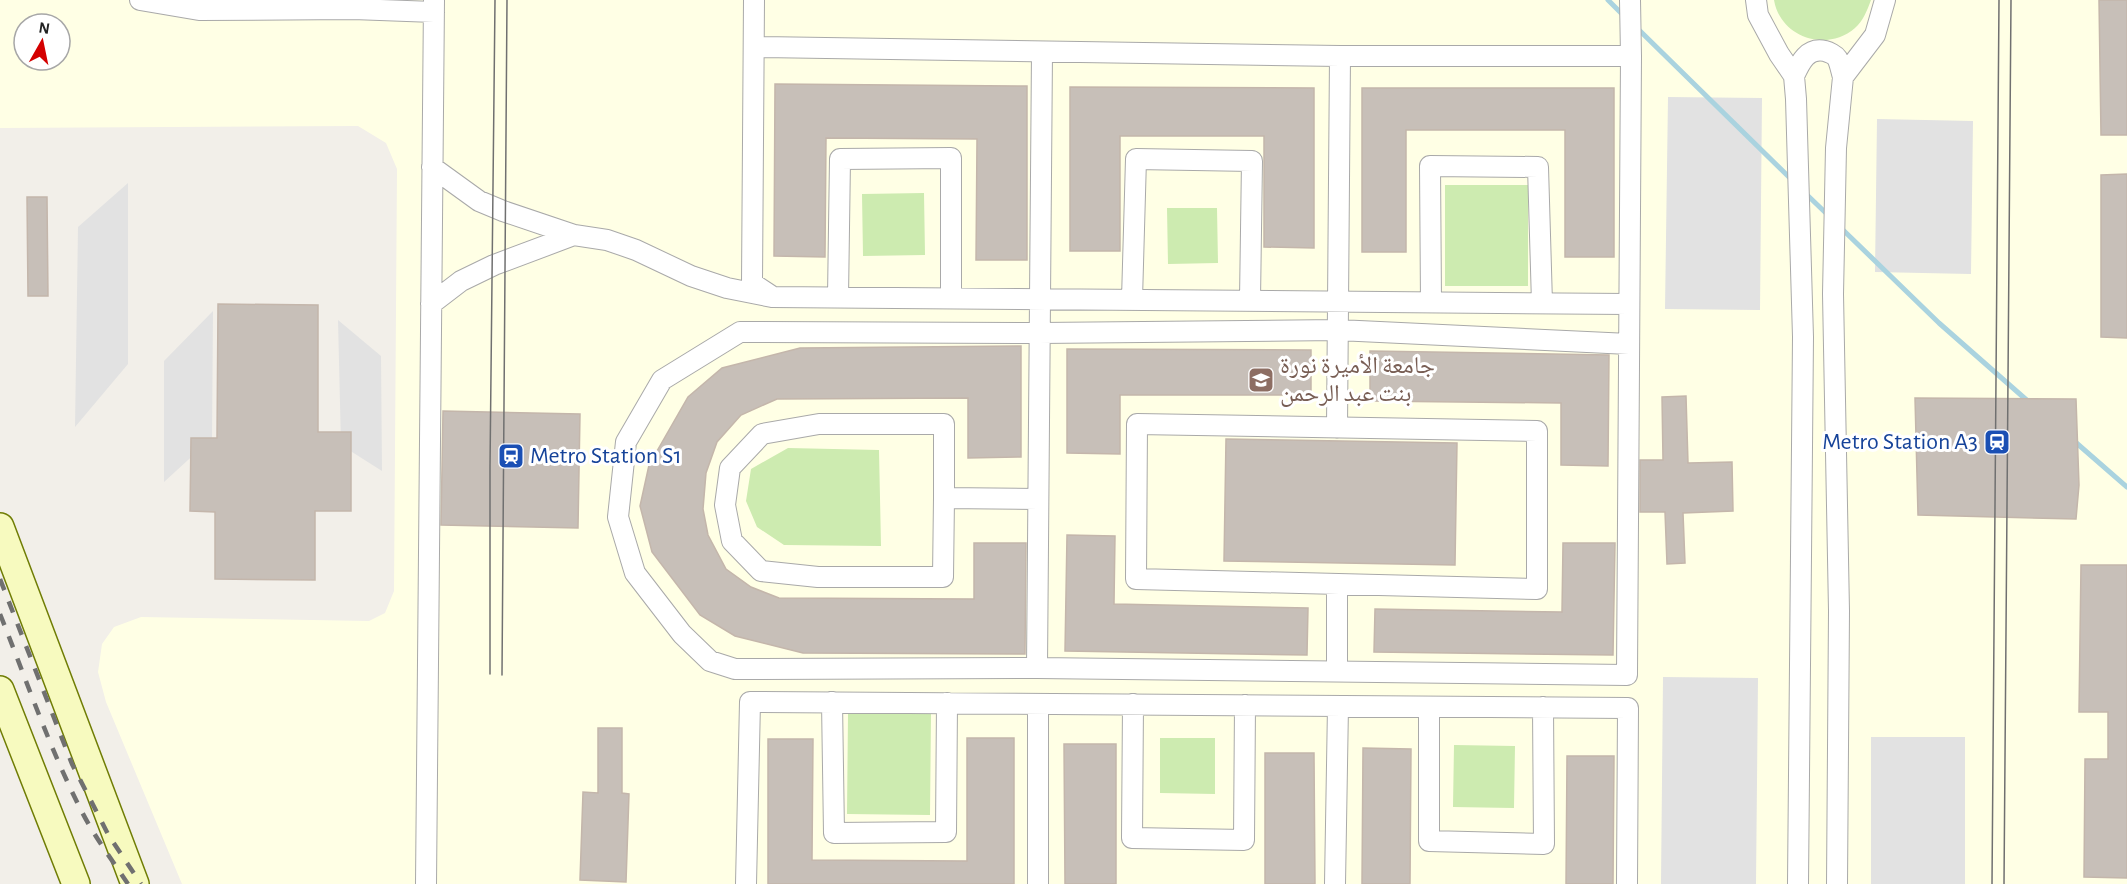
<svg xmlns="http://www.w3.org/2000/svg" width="2127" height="884" font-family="'Alegreya Sans','Noto Naskh Arabic',sans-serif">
  <rect width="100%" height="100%" fill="#f2efe9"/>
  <!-- education -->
  <path fill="#ffffe5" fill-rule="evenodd" d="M0,0H2127V884H182L106,702L98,672L102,644L114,627L141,617L369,621L385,613L394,591L397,169L386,143L358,126L0,128ZM24,24H60V60H24Z"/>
  <!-- grass -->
  <path fill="#cdebb0" d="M1774,0H1871C1867,11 1863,21 1855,28C1826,53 1780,37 1774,0Z
    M1445,185H1528V286H1445Z
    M924,193L925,255L863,256L862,194Z
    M1167,208H1217L1218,263L1168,264Z
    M788,448L879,450L881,546L784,545L757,527L746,501L751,469Z
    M848,714H931L930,815L847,814Z
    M1160,738H1215V794L1160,793Z
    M1454,745L1515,746L1514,808L1453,807Z"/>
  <!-- parking -->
  <path fill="#e2e2e2" d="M1668,97L1762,98L1760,310L1665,309Z
    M1877,119L1973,121L1971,274L1875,272Z
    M128,183V364L75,427L78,227Z
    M213,311L212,438L164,482V361Z
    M338,320L381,356L382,471L341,445Z
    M1663,677L1758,678L1756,884H1661Z
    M1871,737H1965V884H1871Z"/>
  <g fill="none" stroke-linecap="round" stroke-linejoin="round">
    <!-- stream -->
    <path stroke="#aad3df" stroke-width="5" d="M1608,0L1624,16
      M1637,28L1793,181
      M1804,192L1830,217
      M1841,228L1939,323L2030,403
      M2073,440L2127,487"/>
  </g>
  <!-- building -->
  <path fill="#c7bfb8" stroke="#c4b6ab" stroke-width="1.5" d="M2099,0H2127V135H2101Z
    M775,84L1027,86V260H976L977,139L826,138L825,257L774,256Z
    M1070,87L1314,88V248L1264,247V136H1120V251H1070Z
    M1362,88H1614V257H1565V130H1406V252H1362Z
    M2127,174V338L2101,337V175Z
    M27,197H47L48,296H28Z
    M218,304L318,305V432H351V511H315V580L215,579V512L190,511L191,438H217Z
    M1021,346V457L968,458V398L777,399L741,415L717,442L706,473L703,509L708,535L726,569L751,587L779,598L974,599V543H1026L1025,654L803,653L735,636L700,615L652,552L640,506L649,465L688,397L722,368L800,348Z
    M1067,349L1311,350V395H1120V454L1067,453Z
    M1370,351L1609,355L1608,466L1561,465V403L1370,401Z
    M1686,396L1688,463L1732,462L1733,511L1683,513L1685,563L1667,564L1665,512H1640V460H1663L1662,397Z
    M1915,398L2076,399L2079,485L2076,519L1918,515Z
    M443,411L580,414L578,528L441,525Z
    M1226,439L1457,443L1455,565L1224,561Z
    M1067,535L1115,536L1114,604L1308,608L1307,655L1065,651Z
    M1563,543H1615L1613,655L1374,652L1375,609L1562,612Z
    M2081,565H2127V878L2084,877L2085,759H2108V712H2079Z
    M598,728H622V793L629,794L626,882L580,880L583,792L598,793Z
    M967,738H1014V884H768V739H813L812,860L967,861Z
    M1064,744H1116V884H1065Z
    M1363,748L1411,749L1410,884H1362Z
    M1265,753H1314L1315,884H1265Z
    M1567,756H1614L1613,884H1566Z"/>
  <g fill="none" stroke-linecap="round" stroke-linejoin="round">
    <!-- street casing -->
    <g stroke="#a9a9a9" stroke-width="22">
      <path id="street" d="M140,0L199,10L353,9L434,12
        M754,0L752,283L770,295
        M1756,0L1758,15L1779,54L1794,76L1796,99L1803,337L1798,884
        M754,47L1340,56H1631
        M1794,76C1800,63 1807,47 1825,51C1829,52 1835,55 1837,58C1840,63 1841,71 1843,77
        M432,167L479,201L503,211L574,235L607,240L636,250L691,276L727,288L772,297L1629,304
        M838,297L840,159L951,158V298
        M1132,299L1136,159L1252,161L1250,300
        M1431,302L1430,166L1538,167L1542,303
        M431,304L461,281L494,265L574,235
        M1629,344L1338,330L1040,333L740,332L662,380L626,442L618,517L635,573L682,634L710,661L735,669L1037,668L1627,675L1631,56L1630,0
        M1137,424L1537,431V589L1136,579Z
        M1337,428L1340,56
        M944,498L943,577H818L761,571L732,541L725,505L730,468L762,434L819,424H944V498L1038,499
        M1037,668L1042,52
        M1337,671V585
        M832,702L834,833L946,832L947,703
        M1133,704L1132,838L1244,840L1245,705
        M1429,707V841L1544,844L1543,707
        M426,884L434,0
        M746,884L750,702L1628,708L1627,884
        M1038,884V704
        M1335,884L1338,706
        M1837,884L1839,611L1833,294L1836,148L1843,77L1875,35L1885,0"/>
    </g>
    <!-- secondary casing -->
    <g stroke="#707d05" stroke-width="30">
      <path id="secondary" d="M0,527L135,884
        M0,690L76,884"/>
    </g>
    <!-- street -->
    <use href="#street" stroke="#fff" stroke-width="20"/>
    <!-- secondary -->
    <use href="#secondary" stroke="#f7fabf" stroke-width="27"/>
    <!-- tram -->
    <path stroke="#707070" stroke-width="1.5" d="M490,674V467L495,0
      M502,675L507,0
      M1992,884L1999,0
      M2004,884L2011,0"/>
    <!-- rail -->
    <path stroke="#707070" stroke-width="4.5" stroke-dasharray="12 12" stroke-linecap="butt" d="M0,579L72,764L109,836L141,884
      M0,614C26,679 49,747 81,810C94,836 112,860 128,884"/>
  </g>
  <!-- icons -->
  <defs>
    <g id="university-square" transform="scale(1.35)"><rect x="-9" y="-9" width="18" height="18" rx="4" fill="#8d6e63" stroke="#fff"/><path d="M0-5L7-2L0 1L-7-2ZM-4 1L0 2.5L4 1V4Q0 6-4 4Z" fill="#fff"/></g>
    <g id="station-square" transform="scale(1.35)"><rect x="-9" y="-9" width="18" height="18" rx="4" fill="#1a4fb4" stroke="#fff"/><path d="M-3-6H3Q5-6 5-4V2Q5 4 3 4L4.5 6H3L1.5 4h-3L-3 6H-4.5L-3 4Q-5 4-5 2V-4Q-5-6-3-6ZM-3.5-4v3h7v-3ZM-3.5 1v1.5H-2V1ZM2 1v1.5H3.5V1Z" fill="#fff"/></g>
  </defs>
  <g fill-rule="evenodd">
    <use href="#university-square" x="1261" y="380"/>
    <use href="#station-square" x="1997" y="442"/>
    <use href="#station-square" x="511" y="456"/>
  </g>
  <g text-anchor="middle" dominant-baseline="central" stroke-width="6" stroke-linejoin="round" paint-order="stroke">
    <!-- education labels -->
    <g font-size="24" fill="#785e54" stroke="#fff" text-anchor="start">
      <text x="1280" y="366">جامعة الأميرة نورة<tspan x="1280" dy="28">بنت عبد الرحمن</tspan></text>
    </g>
    <!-- transit labels -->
    <g font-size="24" fill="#164399" stroke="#fff" text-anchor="end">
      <text x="1978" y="442">Metro Station A3</text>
      <text x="530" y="456" text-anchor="start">Metro Station S1</text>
    </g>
  </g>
  <!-- north arrow -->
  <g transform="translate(42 42) rotate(9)"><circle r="28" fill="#ffffff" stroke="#a7a7a7" stroke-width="1.5"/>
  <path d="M0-4.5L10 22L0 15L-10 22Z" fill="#d40000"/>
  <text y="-9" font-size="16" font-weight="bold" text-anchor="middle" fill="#222222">N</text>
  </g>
</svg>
